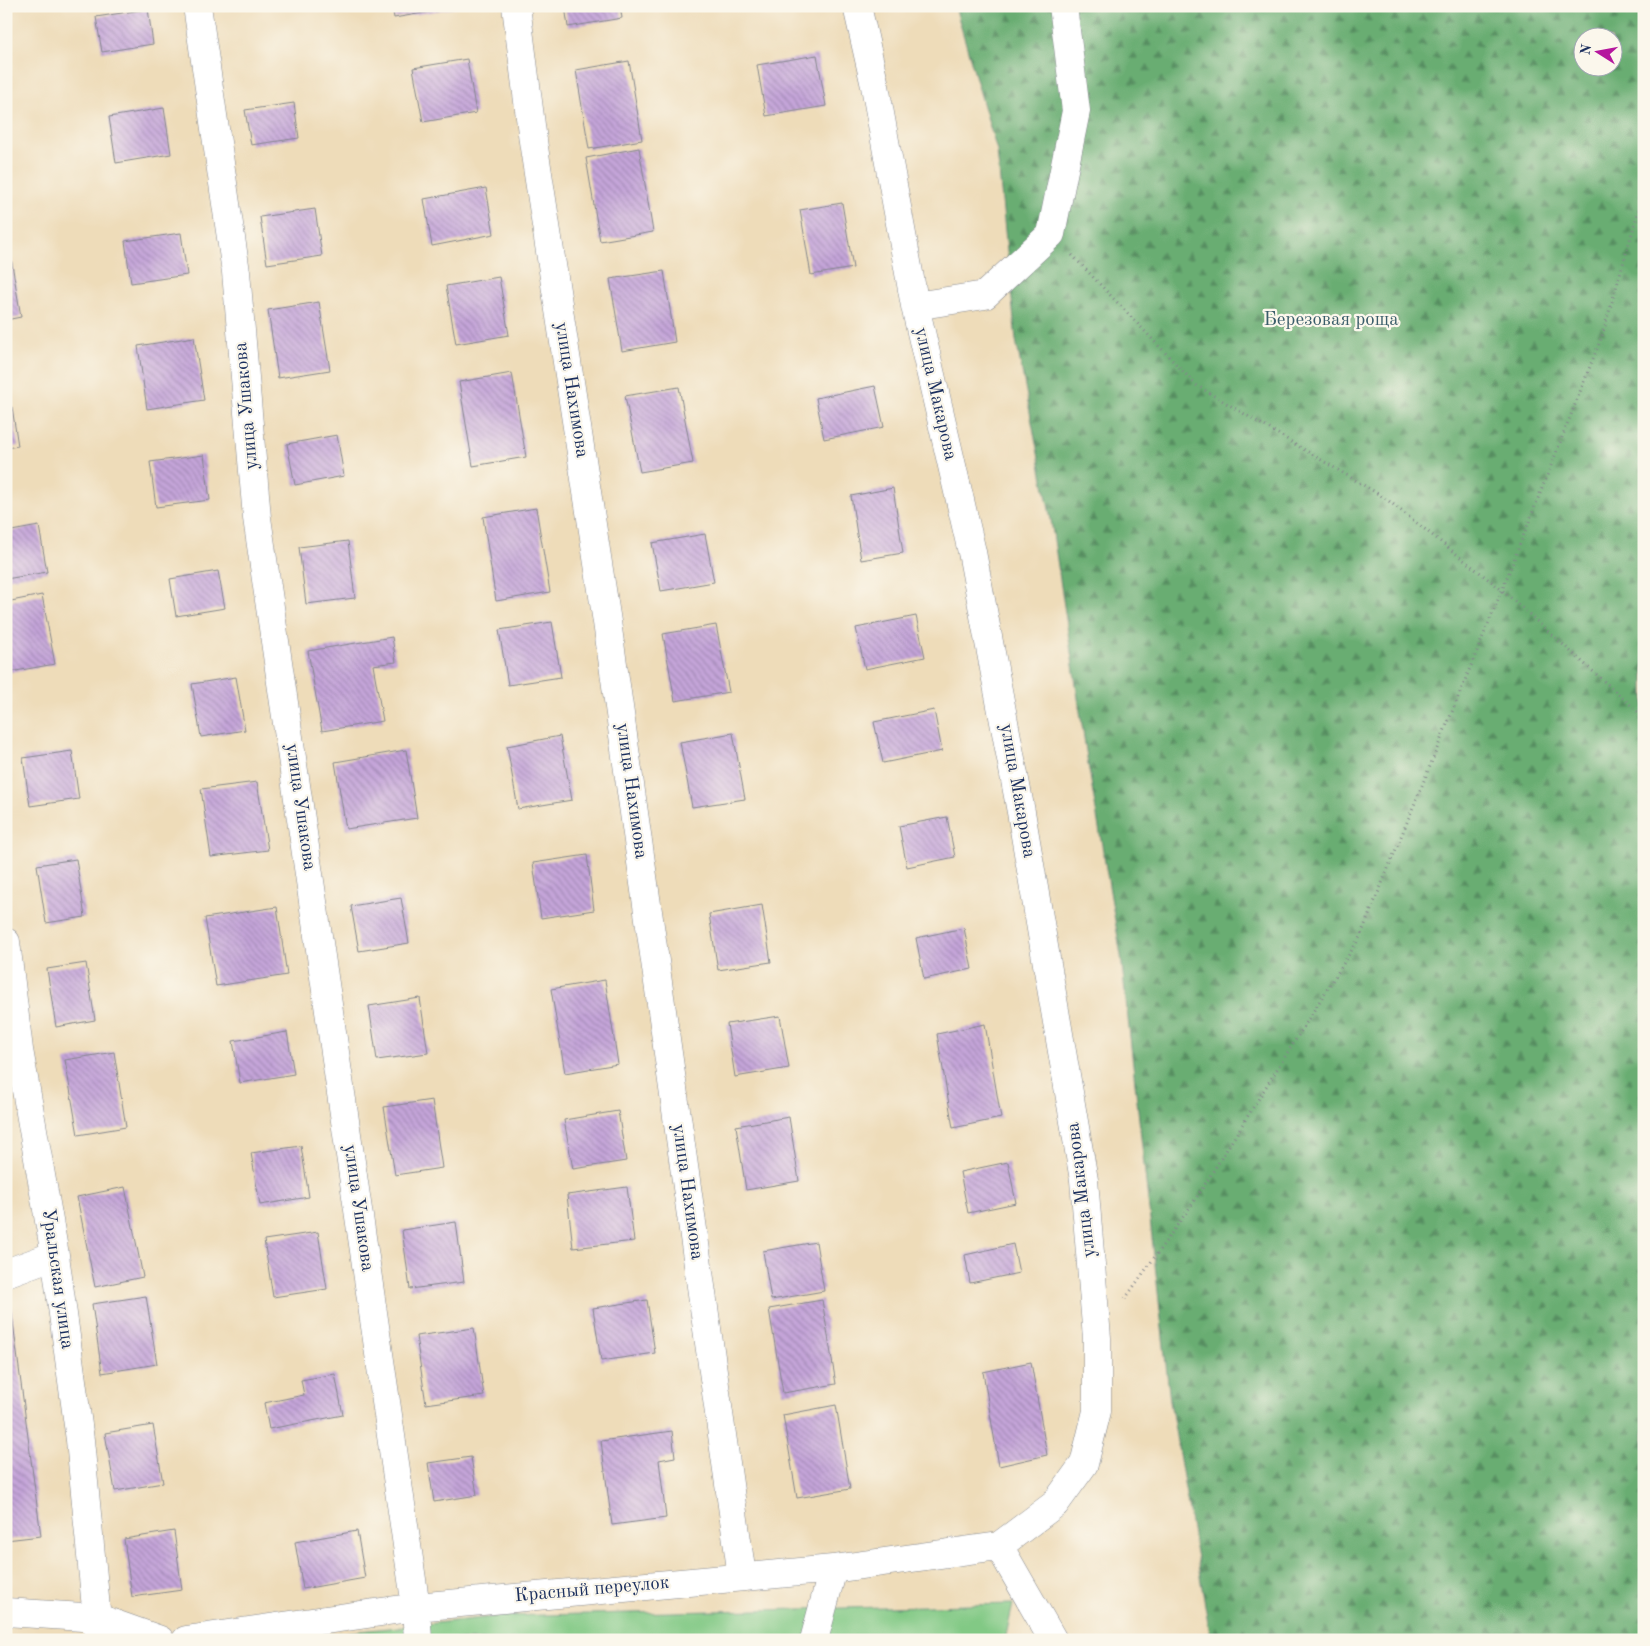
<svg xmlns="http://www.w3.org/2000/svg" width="1650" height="1646" font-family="'Old Standard TT',serif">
  <defs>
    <pattern id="forest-firs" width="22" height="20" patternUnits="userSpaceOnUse" patternTransform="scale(1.25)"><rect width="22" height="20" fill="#69ad72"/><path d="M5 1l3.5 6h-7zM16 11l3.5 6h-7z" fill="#568d61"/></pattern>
    <pattern id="building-back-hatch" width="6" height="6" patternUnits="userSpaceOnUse" patternTransform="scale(1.25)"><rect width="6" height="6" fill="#c5a5d9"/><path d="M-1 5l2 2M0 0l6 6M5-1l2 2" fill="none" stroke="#9f87b3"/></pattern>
  </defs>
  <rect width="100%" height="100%" fill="#fbf7ec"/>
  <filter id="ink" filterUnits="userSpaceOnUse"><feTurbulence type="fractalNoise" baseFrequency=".02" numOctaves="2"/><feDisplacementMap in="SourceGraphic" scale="10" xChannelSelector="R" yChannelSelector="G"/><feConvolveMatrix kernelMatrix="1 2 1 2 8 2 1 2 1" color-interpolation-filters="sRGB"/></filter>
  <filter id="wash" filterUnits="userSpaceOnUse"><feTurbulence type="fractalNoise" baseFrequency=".0096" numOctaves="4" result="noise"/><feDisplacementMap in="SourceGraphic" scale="20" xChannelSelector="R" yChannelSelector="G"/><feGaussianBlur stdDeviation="1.12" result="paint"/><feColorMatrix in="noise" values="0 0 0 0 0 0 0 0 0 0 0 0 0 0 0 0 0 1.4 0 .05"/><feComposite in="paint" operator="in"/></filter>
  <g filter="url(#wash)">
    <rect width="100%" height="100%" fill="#eedcb9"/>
    <!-- forest -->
    <path fill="url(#forest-firs)" stroke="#426e68" fill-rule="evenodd" d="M955,6H1644V1640H1211L1170,1401L1121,955L1088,764L1051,520L1016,340L997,151ZM1582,38H1612V68H1582Z"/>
    <!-- garden -->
    <path fill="#82c985" stroke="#4e7c72" d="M1013,1604L1005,1640H275L502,1616Z"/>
    <g id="blocks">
      <!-- building -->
      <path fill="url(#building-back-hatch)" d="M392,6H459V7L394,18Z
        M565,6H620L622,18L568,27Z
        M148,9L153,44L102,52L96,17Z
        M817,55L826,106L766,116L757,65Z
        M467,59L476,113L423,122L413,68Z
        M629,61L642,140L589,149L576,70Z
        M294,103L299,138L251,145L245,110Z
        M164,108L171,154L116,163L109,117Z
        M639,148L653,232L600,241L586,158Z
        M486,188L494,234L432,246L424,199Z
        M842,203L853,268L811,275L800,210Z
        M315,209L322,256L267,264L260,217Z
        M181,233L187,275L131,283L125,241Z
        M9,246L21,317L6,320V247Z
        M664,271L675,342L622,351L610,279Z
        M499,277L509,335L456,344L446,286Z
        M319,302L330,370L278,378L268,310Z
        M194,337L204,400L147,409L138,346Z
        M512,373L526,457L473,466L459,382Z
        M875,386L884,427L824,439L816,398Z
        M679,387L693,463L640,472L625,396Z
        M12,407L18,446L6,448V408Z
        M337,435L344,476L295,485L287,444Z
        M204,455L210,500L156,507L150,462Z
        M893,488L903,553L861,560L851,496Z
        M536,508L550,592L496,601L483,517Z
        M39,526L47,572L6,579V532Z
        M705,534L714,582L661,591L652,543Z
        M348,541L355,598L306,604L299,547Z
        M218,571L225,608L176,616L170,579Z
        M42,595L55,664L10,672L6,651V602Z
        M916,616L925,657L865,669L856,628Z
        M552,622L561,677L508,685L499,630Z
        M716,625L729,692L675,701L663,634Z
        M392,637L396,662L373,665L383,721L322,731L308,651Z
        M236,677L245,730L201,737L192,684Z
        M934,710L942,751L883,763L874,722Z
        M733,733L745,799L692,807L680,742Z
        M560,736L572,800L518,809L507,746Z
        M406,750L417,818L346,829L335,762Z
        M72,751L79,799L30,806L23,758Z
        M257,782L268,850L211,857L201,789Z
        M947,817L955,857L907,867L899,826Z
        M587,855L594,910L541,918L533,863Z
        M76,859L85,917L46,923L37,865Z
        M401,898L409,943L359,951L351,906Z
        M762,905L771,962L718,970L709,914Z
        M277,907L287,975L216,986L205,918Z
        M964,928L972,969L924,979L916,938Z
        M86,963L95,1020L56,1027L47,969Z
        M605,980L618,1064L565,1073L551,989Z
        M420,998L428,1053L377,1060L369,1006Z
        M780,1016L789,1068L735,1077L727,1024Z
        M985,1024L1001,1118L953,1128L937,1034Z
        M287,1032L294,1074L240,1083L233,1041Z
        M114,1052L126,1127L78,1135L65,1060Z
        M432,1100L442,1168L395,1175L384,1107Z
        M618,1111L626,1161L573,1169L564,1120Z
        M789,1117L799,1181L746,1190L736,1126Z
        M301,1146L309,1197L260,1205L251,1153Z
        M1008,1162L1016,1203L968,1213L960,1172Z
        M125,1187L143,1277L95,1287L77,1197Z
        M627,1187L634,1241L573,1248L567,1195Z
        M456,1222L464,1282L410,1289L402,1230Z
        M318,1232L327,1289L273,1297L264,1240Z
        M816,1242L824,1291L771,1300L763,1251Z
        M1013,1244L1019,1273L970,1283L965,1255Z
        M146,1296L157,1364L102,1373L92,1304Z
        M647,1300L655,1353L601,1361L593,1308Z
        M822,1300L836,1384L783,1393L769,1309Z
        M11,1307L41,1536L6,1540V1308Z
        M474,1328L484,1396L426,1404L416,1336Z
        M1031,1362L1047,1455L999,1466L983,1372Z
        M335,1374L343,1415L269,1429L264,1403L304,1395L301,1380Z
        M836,1405L850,1489L797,1498L783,1415Z
        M153,1425L163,1483L115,1491L105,1433Z
        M672,1431L675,1457L659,1460L666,1518L612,1525L601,1441Z
        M471,1457L477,1495L434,1502L428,1463Z
        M174,1531L182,1590L132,1597L124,1539Z
        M357,1531L365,1578L303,1589L295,1542Z"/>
    </g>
  </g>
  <g filter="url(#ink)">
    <use href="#blocks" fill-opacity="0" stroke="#84868c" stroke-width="1"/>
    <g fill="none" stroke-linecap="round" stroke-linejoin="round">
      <!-- minor casing -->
      <g stroke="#84868c" stroke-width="29">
        <path id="minor" d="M197,6L236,272L257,518L416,1607L418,1640
          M516,6L533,141L607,622L742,1576
          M915,306L985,295L1051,234L1076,111L1063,6
          M6,942L19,1050L55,1255L80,1440L99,1640
          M6,1273L55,1255
          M999,1546L1053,1640
          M6,1612L98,1618L160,1640
          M186,1640L416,1607L833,1569L999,1546L1055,1504L1084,1464L1097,1411V1338L1084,1180L1021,812L972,552L915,306L875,86L857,6
          M814,1640L833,1569"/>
      </g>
      <!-- path -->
      <path stroke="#84868c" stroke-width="3" stroke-dasharray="1 4" stroke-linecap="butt" d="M1072,255L1196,385L1385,498L1502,590L1644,717
        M1125,1299L1195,1200L1360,937L1502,590L1602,336L1644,192"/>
      <!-- minor -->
      <use href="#minor" stroke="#fff" stroke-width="28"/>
    </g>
  </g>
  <g text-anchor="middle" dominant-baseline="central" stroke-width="4.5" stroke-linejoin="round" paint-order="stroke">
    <!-- park labels -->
    <g font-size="19" fill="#3a5d6a" stroke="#fbf7ec">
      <text x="1331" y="320">Березовая роща</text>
    </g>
    <!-- street labels -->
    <g font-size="19" fill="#1b2f5e" stroke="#fbf7ec">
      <text transform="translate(571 390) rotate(81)">улица Нахимова</text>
      <text transform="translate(935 394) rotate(77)">улица Макарова</text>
      <text transform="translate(247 406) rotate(-95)">улица Ушакова</text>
      <text transform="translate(631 791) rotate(82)">улица Нахимова</text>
      <text transform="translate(1017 791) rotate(80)">улица Макарова</text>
      <text transform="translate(300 807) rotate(82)">улица Ушакова</text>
      <text transform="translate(1082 1190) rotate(-97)">улица Макарова</text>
      <text transform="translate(687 1192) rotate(82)">улица Нахимова</text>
      <text transform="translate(358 1208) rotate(82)">улица Ушакова</text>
      <text transform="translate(57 1279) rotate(82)">Уральская улица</text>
      <text transform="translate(592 1590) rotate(-5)">Красный переулок</text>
    </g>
  </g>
  <!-- margin -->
  <rect width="1650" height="1646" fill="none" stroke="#fbf7ec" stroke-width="25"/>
  <!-- north arrow -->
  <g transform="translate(1598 52) rotate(281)"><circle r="24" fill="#fbf7ec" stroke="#a1a7b3"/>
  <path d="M0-4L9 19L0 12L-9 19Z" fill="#b5179e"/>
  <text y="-8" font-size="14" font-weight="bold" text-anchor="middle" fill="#1b2f5e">N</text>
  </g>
</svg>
